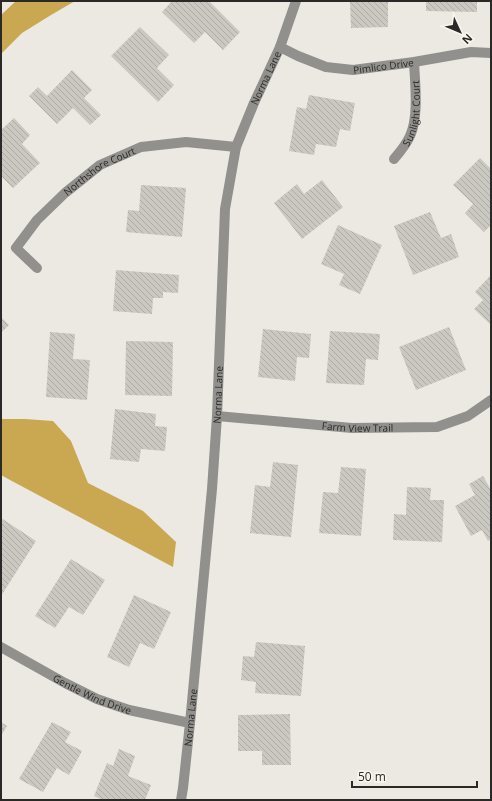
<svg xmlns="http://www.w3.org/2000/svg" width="492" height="801" font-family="'Open Sans',sans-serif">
  <defs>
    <pattern id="building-back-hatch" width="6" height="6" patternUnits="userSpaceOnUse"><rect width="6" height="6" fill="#cac8c1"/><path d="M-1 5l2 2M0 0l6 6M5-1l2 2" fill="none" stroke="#aeaca6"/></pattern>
  </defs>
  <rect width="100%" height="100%" fill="#ece9e3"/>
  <!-- water -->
  <path fill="#c9a851" d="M16,1H75L51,15L22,33L1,54V15Z
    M1,419H25L53,421L71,441L88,483L143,511L176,542L173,567L10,480L1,475Z"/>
  <!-- building -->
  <path fill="url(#building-back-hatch)" d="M172,1H209L240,32L223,50L205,32L194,43L162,12Z
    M350,1H388V27L351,28Z
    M426,1H477V12L426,11Z
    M140,27L169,55L157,68L174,85L158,102L111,56Z
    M72,70L92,90L84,98L101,115L90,125L73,108L57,124L29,96L38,87L47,96Z
    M309,95L355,103L350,131L340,129L336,147L316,144L314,155L289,151L297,107L306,109Z
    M14,118L30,135L22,144L40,163L13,188L1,176V130Z
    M480,158L491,169V225L484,232L465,213L473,204L453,185Z
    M322,180L343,207L302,239L274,203L297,184L304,194Z
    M141,185L186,188L182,237L126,232L128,210L139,211Z
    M430,212L441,238L451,234L459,257L413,275L394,226Z
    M338,225L382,245L360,294L339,285L344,274L321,264Z
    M116,270L179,275L178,293L163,292V298H153L152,314L113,311Z
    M491,275V325L474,309L483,300L475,292Z
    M1,317L9,325L1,333Z
    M449,327L466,370L416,390L399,347Z
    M263,329L311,334L309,358L297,357L295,381L258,377Z
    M330,331L380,334L378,360L366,359L364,385L326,383Z
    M50,332L75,334L73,359L90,360L87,400L46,397Z
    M126,341L173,342L172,396L125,395Z
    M115,409L156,414L155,426L167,427L165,451L141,449L139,462L110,459Z
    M273,462L298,465L291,537L250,533L255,485L270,487Z
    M341,467L366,469L361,536L319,533L323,492L338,493Z
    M483,476L491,490V539L488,541L482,530L471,536L455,506L475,495L469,484Z
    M407,487L431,488L430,500H444L442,542L393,540L394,514L406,515Z
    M1,518L36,541L1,596Z
    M71,559L105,580L83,615L69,607L55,628L35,616Z
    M134,595L171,612L154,649L140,643L129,667L107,657Z
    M256,642L305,646L301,696L255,693L256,682L241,680L243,656L254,657Z
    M290,714L291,765H262V751H238V715Z
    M1,722L7,726L1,736Z
    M52,722L71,732L65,742L82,751L69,775L57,768L43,792L19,779Z
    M119,749L135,756L128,776L151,785L145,800H103L94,796L107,763L113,766Z"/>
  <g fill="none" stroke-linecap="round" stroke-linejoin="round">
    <!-- minor -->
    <g stroke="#91908d" stroke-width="10">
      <path id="s1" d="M280,47L298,56L326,67L353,70L414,62L471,52L491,53"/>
      <path id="s2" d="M394,159C400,152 406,145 410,136C419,117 415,83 414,62"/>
      <path id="s3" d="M37,268L16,248L37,220L65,193L100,165L141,147L186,142L236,147"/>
      <path id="s4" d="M217,416L352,428L437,427L468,416L491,400"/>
      <path id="s5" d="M1,647L65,683L97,699L129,710L190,723"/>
      <path id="s6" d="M181,800L183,788L190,723L212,489L217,416L225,209L236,147L254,103L280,47L296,1"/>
    </g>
  </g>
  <g text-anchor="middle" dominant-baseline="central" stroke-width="3" stroke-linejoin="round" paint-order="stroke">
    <!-- street labels -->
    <g font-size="10" fill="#2a2927" stroke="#f9f6f0">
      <text stroke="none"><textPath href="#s1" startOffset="108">Pimlico Drive</textPath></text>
      <text stroke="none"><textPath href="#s6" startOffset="731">Norma Lane</textPath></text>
      <text stroke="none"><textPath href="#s2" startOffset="51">Sunlight Court</textPath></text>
      <text stroke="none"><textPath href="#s3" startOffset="144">Northshore Court</textPath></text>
      <text stroke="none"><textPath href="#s6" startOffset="407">Norma Lane</textPath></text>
      <text stroke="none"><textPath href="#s4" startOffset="141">Farm View Trail</textPath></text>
      <text stroke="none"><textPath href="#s5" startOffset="103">Gentle Wind Drive</textPath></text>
      <text stroke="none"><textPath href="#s6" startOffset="83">Norma Lane</textPath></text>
    </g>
  </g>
  <!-- border -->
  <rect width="492" height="801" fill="none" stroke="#2a2927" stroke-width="4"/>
  <!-- north arrow -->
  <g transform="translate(460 32) rotate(134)" stroke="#f9f6f0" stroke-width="3" paint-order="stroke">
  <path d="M0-3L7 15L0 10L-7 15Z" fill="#2a2927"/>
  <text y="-6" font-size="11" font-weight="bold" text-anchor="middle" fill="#2a2927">N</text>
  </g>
  <!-- scale -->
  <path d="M352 781v6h125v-6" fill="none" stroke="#2a2927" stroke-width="2"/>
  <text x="358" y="781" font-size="12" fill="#2a2927" stroke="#f9f6f0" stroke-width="3" paint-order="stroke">50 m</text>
</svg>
